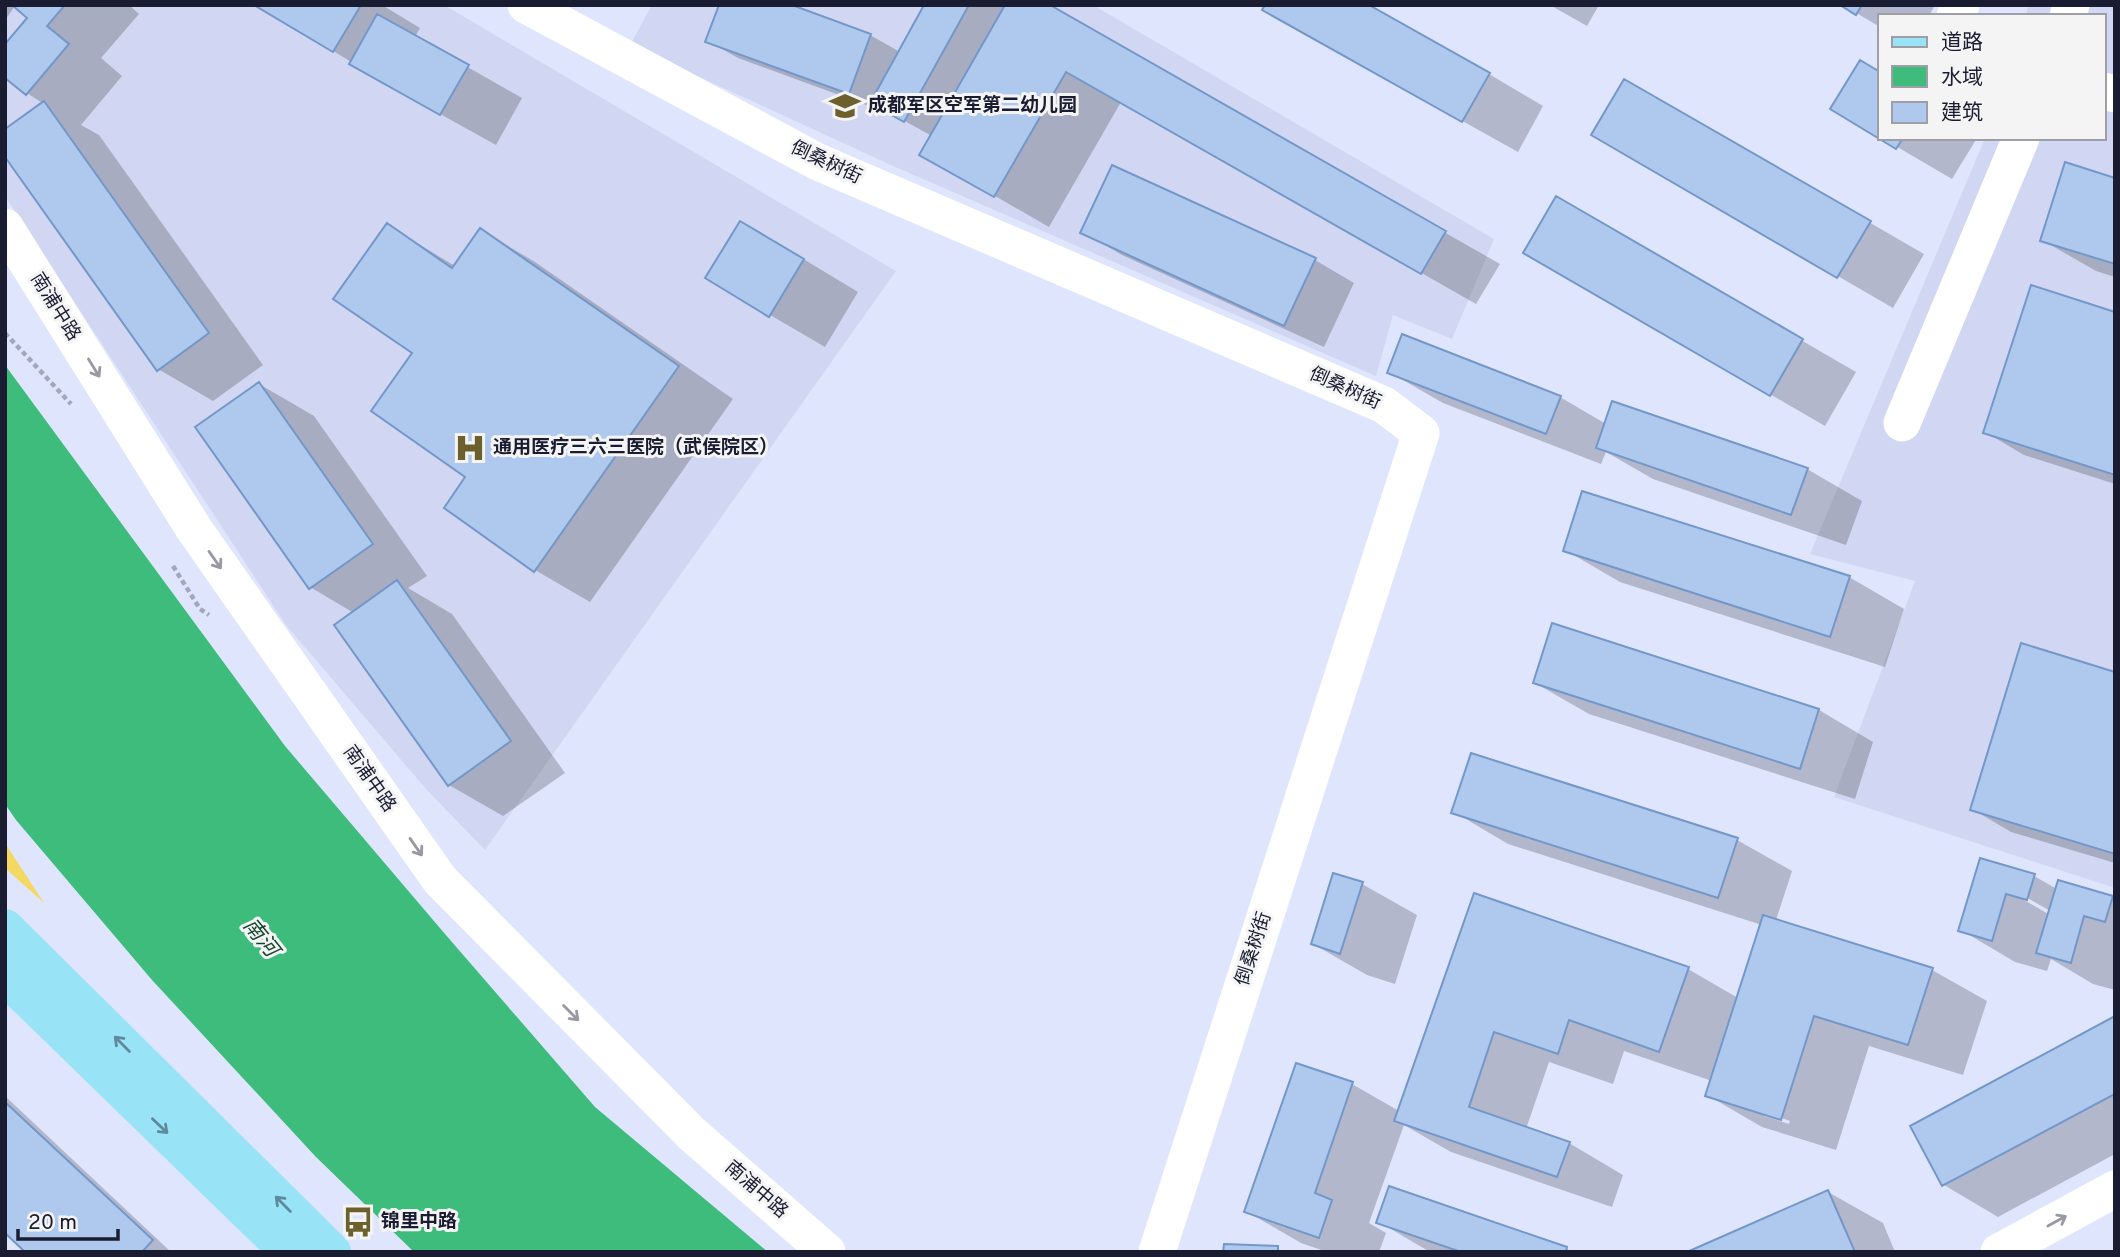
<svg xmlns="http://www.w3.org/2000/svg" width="2120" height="1257" font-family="Overpass,'Noto Sans SC',sans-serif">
  <rect width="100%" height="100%" fill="#e0e5fe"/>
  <!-- built -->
  <path fill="#d1d7f2" d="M5,5H444L896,271L485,850L426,789L286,625L5,196Z
    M652,5H1093L1494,239L1452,339L1393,315L1376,376L893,166L630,45Z
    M2029,5H2115V888L1834,797L1915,581L1810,554L1985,138H2104V16H2025Z"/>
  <!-- green -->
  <path fill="#f3d861" d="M5,843L44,903L5,868Z"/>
  <!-- water -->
  <path fill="#3dbc7b" d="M5,365L285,746L445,934L595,1107L768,1252H414L316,1157L152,980L16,820L5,804Z"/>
  <!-- shadow -->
  <path fill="#0003" fill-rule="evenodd" d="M5,5H129L139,14L101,58L122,76L81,125L99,135L263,365L213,401L158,369L44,104L27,93L30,18L15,6L5,20Z
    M257,5H382L420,28L415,37L522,98L496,145L406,95Z
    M926,5H1046L1500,264L1476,304L1121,102L1049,227L922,154L932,136L881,108L880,110L738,58L708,41L870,35L900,52Z
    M1550,5H1599L1587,26Z
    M1843,5H1935L1929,16H1880V27Z
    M1319,41L1489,74L1543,106L1518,152Z
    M1625,81L1924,254L1893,308L1594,135Z
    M1882,138H1977L1952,179Z
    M2115,180V277L2096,271L2042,240Z
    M1557,199L1856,372L1825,426L1525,252Z
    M387,225L455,266L481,230L535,262L733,399L590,602L535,570L446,508L468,476L414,353Z
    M1083,232L1315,260L1354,283L1324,347L1122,255Z
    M795,254L858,292L825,347L707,278Z
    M2115,314V484L2024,455L1985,432Z
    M1389,372L1560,397L1606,424L1807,469L1862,501L1846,545L1653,479L1606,452L1601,464L1443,403Z
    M259,384L314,416L427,576L408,588L452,614L565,773L503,816L449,785L354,613L310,587Z
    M1565,550L1849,577L1904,609L1885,667L1620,582Z
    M1554,625L1819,710L1873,742L1855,799L1589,714L1535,683Z
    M2115,673V863L2011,832L1972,809Z
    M1454,812L1737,840L1792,871L1776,920L1932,970L1987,1001L1963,1075L1869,1046L1836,1150L1762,1127L1707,1095L1712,1081L1624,1051L1613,1084L1549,1062L1526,1129L1569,1143L1623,1175L1612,1207L1451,1152L1404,1125L1369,1223L1386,1233L1379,1252H1327L1301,1243L1246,1211L1352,1084L1399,1111L1475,895L1688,969L1738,998L1762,925L1508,844ZM1764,1112L1790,1121L1789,1124L1764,1116Z
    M1981,860L2034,876L2057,889L2115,900V990L2093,984L2051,959L2047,971L2015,962L1961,930ZM2026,897L2050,911V915L2024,900Z
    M1362,884L1417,915L1395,984L1367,975L1313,944Z
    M2115,1018V1154L1998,1217L1944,1185Z
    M5,1096L171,1252H28L5,1230Z
    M1828,1192L1883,1223L1895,1252H1691Z
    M1379,1222L1567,1249L1572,1252H1430Z"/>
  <!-- building -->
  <path fill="#afc9ee" stroke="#7397c8" stroke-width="2" d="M12,5H65L47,26L69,44L26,95L5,78V44L27,18Z
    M254,5H361L333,52Z
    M719,5H792L871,34L849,94L705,42Z
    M924,5H969L904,122L870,103Z
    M1005,5H1050L1446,231L1421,274L1066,72L994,197L919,155Z
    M1265,5H1369L1490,73L1462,122L1262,10Z
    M1840,5H1862L1856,15Z
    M377,14L469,65L440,115L349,64Z
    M1860,60L1880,72V138H1903L1896,149L1830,109Z
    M1624,79L1871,221L1837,278L1591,135Z
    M44,101L209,333L157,371L5,157V129Z
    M2065,162L2115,178V264L2040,241Z
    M1112,165L1316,258L1284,326L1080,233Z
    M1556,196L1803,339L1770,396L1523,253Z
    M740,221L804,259L769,317L705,278Z
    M387,223L452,268L480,228L679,366L534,572L444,508L465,477L371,411L412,353L333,299Z
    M2031,285L2115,312V475L1983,433Z
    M1402,334L1561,396L1546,434L1387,373Z
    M259,382L373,544L309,589L195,427Z
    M1612,401L1808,468L1791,515L1596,448Z
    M1582,491L1850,576L1830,637L1563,551Z
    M397,580L511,741L448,786L334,625Z
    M1552,623L1819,709L1800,769L1533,683Z
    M2021,643L2115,672V854L1970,810Z
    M1471,753L1738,838L1718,898L1451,813Z
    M1980,858L2035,874L2027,900L2006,894L1992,941L1958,931Z
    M1333,873L1363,882L1340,954L1311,944Z
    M2058,880L2113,896L2105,922L2084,916L2071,963L2036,953Z
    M1474,893L1689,967L1659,1052L1569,1020L1558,1054L1494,1032L1469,1107L1570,1142L1557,1177L1394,1121Z
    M1763,915L1933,968L1908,1045L1814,1016L1781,1120L1705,1096Z
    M2115,1016V1094L1942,1186L1910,1126Z
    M1296,1063L1353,1082L1315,1193L1332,1200L1319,1238L1244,1212Z
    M5,1102L153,1240L142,1252H25L5,1233Z
    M1389,1186L1567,1247L1566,1252H1461L1376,1223Z
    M1828,1190L1855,1252H1687Z
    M1224,1244L1278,1246V1252H1223Z"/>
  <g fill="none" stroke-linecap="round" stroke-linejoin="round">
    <!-- path -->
    <path stroke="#a2a7bf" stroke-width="4.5" stroke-dasharray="5 3.5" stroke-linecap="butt" d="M5,333L71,404
      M173,566L200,609L209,615"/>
    <!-- minor -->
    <path stroke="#fff" stroke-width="37" d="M526,5L818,162L1384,405L1421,433L1157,1252
      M1955,16L1961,5
      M2068,16L2071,5
      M2104,91L2115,94
      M5,227L194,529L440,880L692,1134L827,1252
      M1902,423L2021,138
      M1999,1252L2115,1189"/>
    <!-- major -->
    <path stroke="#98e4f6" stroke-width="38" d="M5,928L332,1252
      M5,976L289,1252"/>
  </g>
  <!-- one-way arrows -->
  <defs><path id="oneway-shaft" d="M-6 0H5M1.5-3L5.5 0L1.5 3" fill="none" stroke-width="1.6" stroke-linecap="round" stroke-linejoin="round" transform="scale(1.75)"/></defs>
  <g stroke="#9899a3">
    <use href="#oneway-shaft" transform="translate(94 368) rotate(58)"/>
    <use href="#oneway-shaft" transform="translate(215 560) rotate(55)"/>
    <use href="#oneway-shaft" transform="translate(416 847) rotate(55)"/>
    <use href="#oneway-shaft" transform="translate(571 1013) rotate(45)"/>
    <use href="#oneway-shaft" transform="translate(2057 1221) rotate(-29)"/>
  </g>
  <g stroke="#5f8a9e">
    <use href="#oneway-shaft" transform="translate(122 1044) rotate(-135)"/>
    <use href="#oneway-shaft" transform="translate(160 1126) rotate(44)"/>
    <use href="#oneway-shaft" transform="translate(283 1204) rotate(-135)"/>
  </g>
  <!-- icons -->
  <defs>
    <g id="school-bare" transform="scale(2.415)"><path d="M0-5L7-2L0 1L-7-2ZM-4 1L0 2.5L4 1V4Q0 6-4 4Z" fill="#6c602d" stroke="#f4f4f4" stroke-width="2.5" paint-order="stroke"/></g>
    <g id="hospital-bare" transform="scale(2.415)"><path d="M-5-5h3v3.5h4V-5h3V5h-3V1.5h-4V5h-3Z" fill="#6c602d" stroke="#f4f4f4" stroke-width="2.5" paint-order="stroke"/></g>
    <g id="bus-bare" transform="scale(2.415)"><path d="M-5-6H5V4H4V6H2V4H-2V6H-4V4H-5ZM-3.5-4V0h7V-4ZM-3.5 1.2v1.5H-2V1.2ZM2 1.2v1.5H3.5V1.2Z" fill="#6c602d" stroke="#f4f4f4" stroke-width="2.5" paint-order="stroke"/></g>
  </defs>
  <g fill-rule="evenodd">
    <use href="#school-bare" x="845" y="106"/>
    <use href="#hospital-bare" x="470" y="448"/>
    <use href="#bus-bare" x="358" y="1222"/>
  </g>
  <g text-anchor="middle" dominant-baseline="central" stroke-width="6" stroke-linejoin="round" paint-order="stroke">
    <!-- poi labels -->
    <g font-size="19" font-weight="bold" fill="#1a1d32" stroke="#f4f4f4" text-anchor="start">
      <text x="868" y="106">成都军区空军第二幼儿园</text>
      <text x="493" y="448">通用医疗三六三医院（武侯院区）</text>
      <text x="381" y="1222">锦里中路</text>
    </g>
    <!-- street labels -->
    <g font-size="19" fill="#1a1d32" stroke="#f4f4f4">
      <text transform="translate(826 163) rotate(25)">倒桑树街</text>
      <text transform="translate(55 307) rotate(58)">南浦中路</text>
      <text transform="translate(1345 389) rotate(24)">倒桑树街</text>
      <text transform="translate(369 779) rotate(55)">南浦中路</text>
      <text transform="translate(1254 949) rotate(-72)">倒桑树街</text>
      <text transform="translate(756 1190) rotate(41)">南浦中路</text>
    </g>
    <!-- water labels -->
    <g font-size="21" font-style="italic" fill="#15472d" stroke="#f4f4f4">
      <text transform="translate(260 938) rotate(51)">南河</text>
    </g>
  </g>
  <!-- border -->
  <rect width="2120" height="1257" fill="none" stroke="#1a1d32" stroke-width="14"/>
  <!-- legend -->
  <rect x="1878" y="14" width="228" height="126" fill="#f4f4f4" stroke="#9d9ea6" stroke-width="2"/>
  <rect x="1892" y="37" width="35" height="10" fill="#98e4f6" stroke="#9d9ea6" stroke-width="2"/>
  <text x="1941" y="49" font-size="21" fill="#1a1d32">道路</text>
  <rect x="1892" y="66" width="35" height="21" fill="#3dbc7b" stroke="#9d9ea6" stroke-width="2"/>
  <text x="1941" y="84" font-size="21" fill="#1a1d32">水域</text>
  <rect x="1892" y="102" width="35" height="21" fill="#afc9ee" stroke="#9d9ea6" stroke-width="2"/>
  <text x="1941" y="119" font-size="21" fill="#1a1d32">建筑</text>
  <!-- scale -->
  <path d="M18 1229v10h100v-10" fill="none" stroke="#1a1d32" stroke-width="3.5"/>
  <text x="28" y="1229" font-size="21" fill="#1a1d32" stroke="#f4f4f4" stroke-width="5" paint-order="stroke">20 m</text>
</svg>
